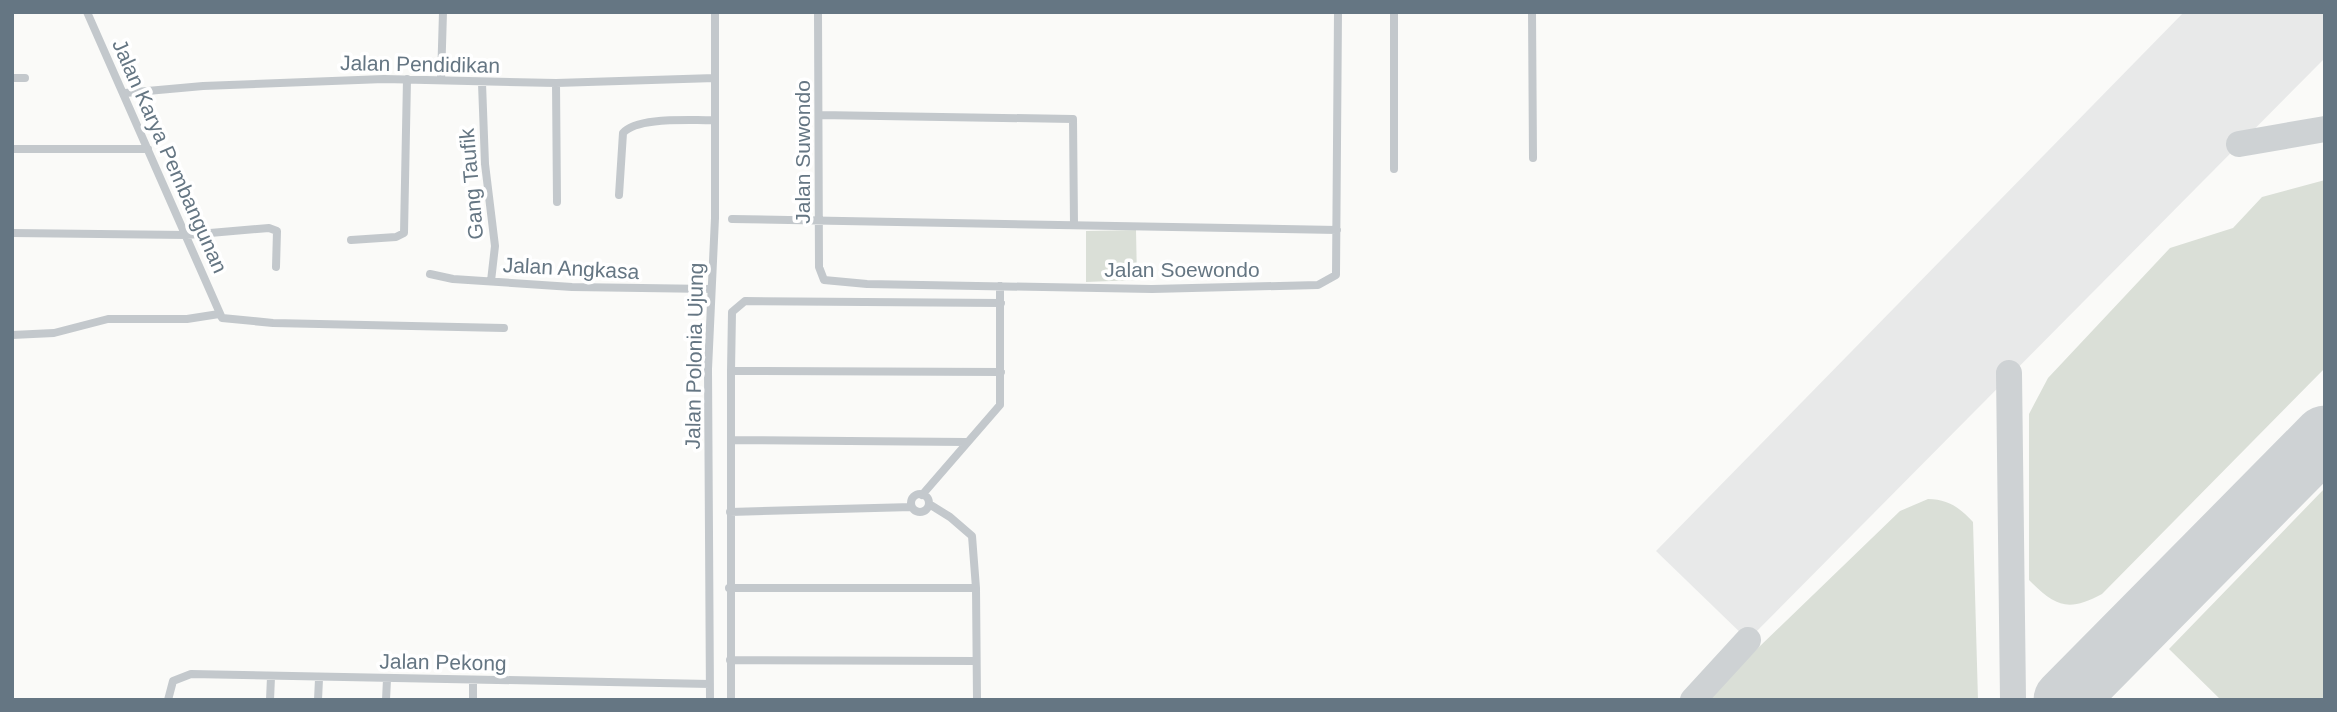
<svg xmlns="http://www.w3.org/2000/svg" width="2337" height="712" font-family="Helvetica,sans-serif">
  <rect width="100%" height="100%" fill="#fafaf8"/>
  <!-- built -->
  <path fill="#e8e9e9" d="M2184,12H2325V58L1748,640L1656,551Z"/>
  <!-- green -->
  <path fill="#dadfd7" d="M2325,180V368L2102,594C2068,612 2056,607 2029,580V414L2048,378L2170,248L2233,228L2262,197Z
    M1136,230L1137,280L1086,282V231Z
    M2325,488V700H2221L2169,649Z
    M1928,499C1948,499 1960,508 1973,522L1978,700H1704L1900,511Z"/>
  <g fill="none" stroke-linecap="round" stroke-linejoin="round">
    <!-- taxiway -->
    <path stroke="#ced2d4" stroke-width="26" d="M2239,144L2325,129
      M2009,373L2013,700
      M1693,700L1748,640"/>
    <!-- runway -->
    <path stroke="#ced2d4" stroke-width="63" d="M2065,700L2325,437"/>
    <!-- street -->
    <path stroke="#c3c8cc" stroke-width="8" d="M87,12L222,318L273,323L504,328
      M818,12L819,267L824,280L867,284L1152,289L1318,285L1336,275L1338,12
      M1394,12V169
      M1532,12L1533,158
      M12,78H25
      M441,80L443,12
      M482,83L485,164L495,246L491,281
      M556,83L557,202
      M125,93L203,86L384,79L556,83L715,78
      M819,115L1073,119L1074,225
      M12,149H148
      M619,195L623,133C637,116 693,121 715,120
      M732,219L1337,230
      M12,233L187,235L269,228L277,231L276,267
      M351,240L396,237L404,233L407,79
      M430,274L453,279L572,287L711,289
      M1001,303L745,301L732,312L731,371L1001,372
      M12,335L54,333L108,319H187L219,314
      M731,371V700
      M731,440L966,442
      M911 503a9 9 0 1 1 18 0a9 9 0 1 1-18 0Z
      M922,495L1000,405V286
      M929,504L950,517L972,536L976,588
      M730,512L912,507
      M729,588H976L977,700
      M730,660L976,661
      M168,700L173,681L191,674L710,684
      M270,700L271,677
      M318,700L319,679
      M386,700L387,679
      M473,700V680
      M710,700L708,369L715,218V12"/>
  </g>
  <g text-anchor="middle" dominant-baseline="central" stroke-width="7" stroke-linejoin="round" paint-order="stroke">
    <!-- street labels -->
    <g font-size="21" fill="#657683" stroke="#fff">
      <text transform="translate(420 64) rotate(1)">Jalan Pendidikan</text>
      <text transform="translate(802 152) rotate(-90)">Jalan Suwondo</text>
      <text transform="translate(170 156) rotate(66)">Jalan Karya Pembangunan</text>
      <text transform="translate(471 184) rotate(-95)">Gang Taufik</text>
      <text transform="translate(571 268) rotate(3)">Jalan Angkasa</text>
      <text x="1182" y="269">Jalan Soewondo</text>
      <text transform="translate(694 356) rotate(-89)">Jalan Polonia Ujung</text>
      <text transform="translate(443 662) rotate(1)">Jalan Pekong</text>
    </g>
  </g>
  <!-- border -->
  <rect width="2337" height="712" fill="none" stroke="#657683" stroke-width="28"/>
</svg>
